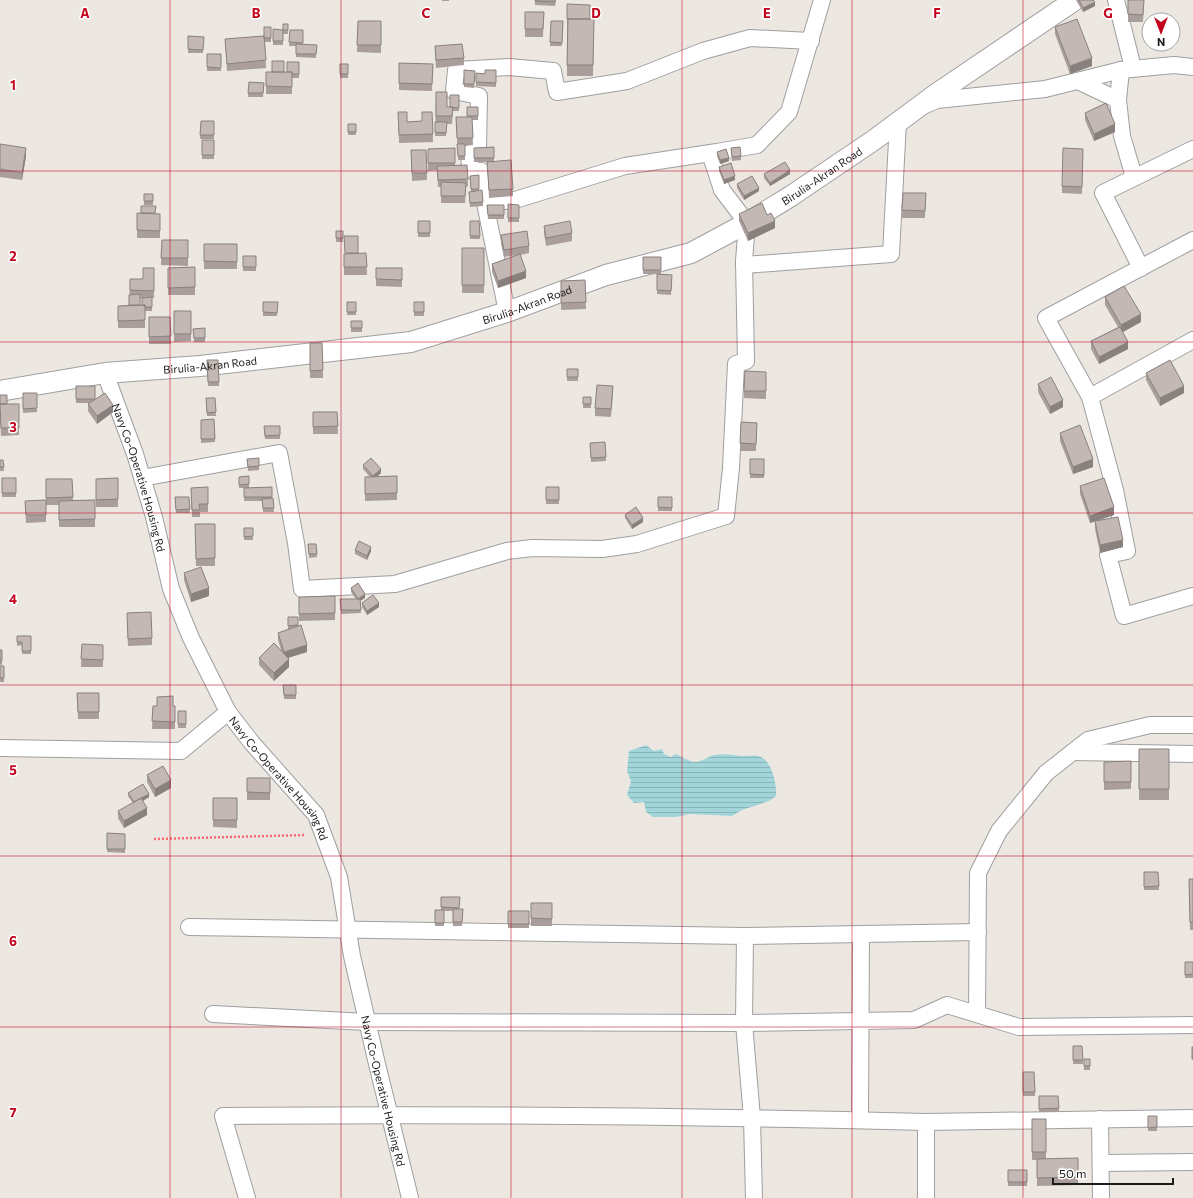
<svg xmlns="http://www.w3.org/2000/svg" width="1193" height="1198" font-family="Commissioner,sans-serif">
  <defs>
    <pattern id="water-rules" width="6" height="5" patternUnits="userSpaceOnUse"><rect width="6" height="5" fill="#a1d5da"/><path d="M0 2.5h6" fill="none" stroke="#8ab6ba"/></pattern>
  </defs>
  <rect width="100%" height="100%" fill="#ece7e0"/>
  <!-- water -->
  <path fill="url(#water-rules)" d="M646,745L654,751L662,749L664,754L671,757L675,754C682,756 687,761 695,762C702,762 708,756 715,755C725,753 733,755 743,756C748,756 754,755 758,756C772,759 777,785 776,796L769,801L742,810L732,816L690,814L676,817H653L646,812L644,802L634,803L627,795L631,781L627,771L629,751Z"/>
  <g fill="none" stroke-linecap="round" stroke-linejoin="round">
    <!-- minor casing -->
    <g stroke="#9f9f9f" stroke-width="18">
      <g id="minor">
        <path d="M1116,0L1133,68"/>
        <path d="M1121,70L1118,100L1122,136L1134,177"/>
        <path d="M1078,81L1118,100"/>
        <path d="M925,105L937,100L1045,89L1121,70L1174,65L1193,67"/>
        <path d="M487,203L481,171L470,170L469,150L478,149L479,96L454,91L456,70L509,67L553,71L557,92L627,81L703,51L750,38L811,41"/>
        <path d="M1193,240L1046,318L1090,397L1193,340"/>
        <path d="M744,265L891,254L898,122"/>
        <path d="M1141,268L1103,193L1193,149"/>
        <path d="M507,312L485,203L515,200L625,166L717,152L757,145L789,112L822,0"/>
        <path id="s1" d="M105,373L135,454L154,517L171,589L191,638L228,712L252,743L316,815L339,877L352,956L377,1064L410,1198"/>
        <path d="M1090,397L1115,490L1127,551L1108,555L1124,616L1193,596"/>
        <path d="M142,478L279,453L296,543L302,589L395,584L507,551L532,548L602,549L637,544L726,516L731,468L736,364L746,361L744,261L747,223L722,190L710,153"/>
        <path d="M0,748L181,751L228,712"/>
        <path d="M1073,752L1193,754"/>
        <path d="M189,927L745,936L744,1023L752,1118L754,1198"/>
        <path d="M745,936L978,932"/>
        <path d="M213,1014L367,1022L744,1023L914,1020L947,1005L1019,1027L1193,1025"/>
        <path d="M977,1014L978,873L999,831L1046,773L1088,740L1150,725H1193"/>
        <path d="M1100,1119L1101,1198"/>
        <path d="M860,1120L861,934"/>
        <path d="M926,1122L1193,1118"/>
        <path d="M1101,1163L1193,1162"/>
        <path d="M247,1198L223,1116C457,1114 692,1116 926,1122V1198"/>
      </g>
    </g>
    <!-- tertiary casing -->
    <g stroke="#9f9f9f" stroke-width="22">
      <g id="tertiary">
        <path id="s2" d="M0,391L105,373L200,366L411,342L507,312L606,275L691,253L747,223L791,196L874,140L936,94L1075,0"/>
      </g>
    </g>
    <!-- path -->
    <path stroke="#f7676c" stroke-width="2.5" stroke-dasharray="2 2" stroke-linecap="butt" d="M154,839L306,835"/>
    <!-- minor -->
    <use href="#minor" stroke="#fff" stroke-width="16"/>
    <!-- tertiary -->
    <use href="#tertiary" stroke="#fff" stroke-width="20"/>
  </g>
  <!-- wall -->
  <path fill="#a99e9b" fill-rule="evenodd" d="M442,0H449V1H442Z
    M535,0H556L555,6L535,5Z
    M1076,0H1093L1095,6L1083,12Z
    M1128,0H1144L1143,22H1128Z
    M567,4L590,19H594L593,76H567Z
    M525,12H544L543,37H525Z
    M358,21H381V53L357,52Z
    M551,21H563L562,46H550Z
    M283,24H288V34H283Z
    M271,27V42H265L266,68L227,71L225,39L264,36Z
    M1055,27L1092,66L1070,74L1055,34Z
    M273,29L283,30V45H273Z
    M290,30H303V44L317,45L316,58L296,57V46H289Z
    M188,36L204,37L203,53H188Z
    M435,46L464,58V65L436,68L435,54Z
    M207,54H221V71H207Z
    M299,62V78H292V94H266V72H287Z
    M399,63L433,64L432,91L399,90Z
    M340,64H348V78H340Z
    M464,70L475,71L474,88L464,87Z
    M496,70V87L476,86V73L485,74Z
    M249,82L264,83L263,97H248Z
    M436,92L447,107H450L459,95V111H453L452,124H447L446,136H435Z
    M467,107H478V120H472L473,145L465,146V160H458L456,117H467Z
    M398,112L407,122L422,121L432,112L433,142L399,143Z
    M1085,113L1115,132L1094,141L1085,120Z
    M201,121H214V139H200Z
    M348,124H356V135H348Z
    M202,140H214V159H202Z
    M0,144L26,156L22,180L0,177Z
    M494,147V161L513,189V196L489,198L487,162H474V148Z
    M455,148V165H467L468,186L466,187L465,203H441V187H438L437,170L428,171V149Z
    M731,148L741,156V160L732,161Z
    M1083,149L1082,194L1062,193V186Z
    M411,150H426L427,180L412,181Z
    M717,152L729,161L720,164L717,156Z
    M719,167L735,180L724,184L719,171Z
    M764,174H790L770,186L764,178Z
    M479,175V191L483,202V206L470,207L469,192H471L470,176Z
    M737,184L759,191L744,200L737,188Z
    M903,193H926L925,218H902Z
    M144,194H153V205H144Z
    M508,204L519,205V222H508Z
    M487,205H504V219H488Z
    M137,213L160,214V238H137Z
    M739,214L767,215L775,228L748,241L739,221Z
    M418,221H430V237H418Z
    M470,221H479L480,239H470Z
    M544,226L572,233V241L546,246L544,233Z
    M336,231H343V242H336Z
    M501,235L529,246V253L520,255L526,278L498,288L492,272V264L517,255L504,257L501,243Z
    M162,240H188V266L161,265Z
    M204,244H237V269H204Z
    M462,248H484V293H462Z
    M366,253L367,275H344V254Z
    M243,256H256V271H243Z
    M643,257H661V274H643Z
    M195,267V295H168V268Z
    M154,268V298H152V311H145V328H118V306L129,305L130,279H143ZM140,298H142V305H140Z
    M376,268H402V287L376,286Z
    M657,274L672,275L671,295L657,294Z
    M585,280L586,309L561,310V281Z
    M1105,297L1141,322L1123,332L1128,349L1099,364L1091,349V341L1118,327L1105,305Z
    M263,302H278L277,316H263Z
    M347,302H356V315H347Z
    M414,302H424V316H414Z
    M174,311H191V341L174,342Z
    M149,317H170L171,344H149Z
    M351,321H362V332H351Z
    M205,328V342H194L193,329Z
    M310,343H322L323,378H310Z
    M207,360H218L219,386H208Z
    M567,369H578V381H567Z
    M766,372V399L744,398V391Z
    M1146,373L1184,393L1160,406L1146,380Z
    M1038,384L1063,407L1050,414L1038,392Z
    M76,386L95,399L113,412L97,424L88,411V404L90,403H76Z
    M23,393H37V412L23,413Z
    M613,393L611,417L595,416V408Z
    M583,397H591V408H583Z
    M206,398H215L216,416H207Z
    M7,404H19V435L1,436L0,415Z
    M313,412H337L338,434H313Z
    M214,419L215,442L201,443V420Z
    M741,422L757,423L756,451H740Z
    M264,426H280V439H265Z
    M1060,433L1093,467L1073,474L1060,441Z
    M605,442L606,461L591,462L590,443Z
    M247,459L259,466V470L248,471Z
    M750,459H764V478H750Z
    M0,460H3L4,471H0Z
    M363,465L381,473L377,477L397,476V500L365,501V477H370L363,469Z
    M249,476V488L272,487V498H273L274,512H263L262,501H244V488H239V477Z
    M2,478H16V497H2Z
    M118,478V507H96V479Z
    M46,479H72L73,500H95V527H59V505H46Z
    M1080,486L1114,515L1090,523L1080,494Z
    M208,487V512H200V517H192L191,488Z
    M546,487H559V504H546Z
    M175,497H189L190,513H176Z
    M658,497H672V511H658Z
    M46,500V522L26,523L25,501Z
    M625,515L643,522L632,529L625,518Z
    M1095,521L1123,547L1100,553L1095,529Z
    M195,524H215V566H196Z
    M244,528H253V540H244Z
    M308,544H316L317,557L309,558Z
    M355,550L371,551L367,560L355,554Z
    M184,573L209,596L191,602L184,580Z
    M351,588L365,598L360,601L361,613L341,614L340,599H356L351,592Z
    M335,596V620L299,621V597Z
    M362,603L379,607L367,615L362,607Z
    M288,617H298V626L307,652L288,658L289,667L274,681L259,665V658L281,650L278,640V633L288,629Z
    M127,621L152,638V645L128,646Z
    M17,636H31V654H22V645L17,646Z
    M82,644L103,645V667H81Z
    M0,650H2V665H0Z
    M0,666H4V682H0Z
    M283,685H296V699H284Z
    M77,693H99V719H78Z
    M153,706H175V729H152Z
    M178,711H186V728H178Z
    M1139,749H1169V800H1139Z
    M1131,761V789L1104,790V762Z
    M147,775L171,788L155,797L147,782Z
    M247,778H270V800H247Z
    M128,793L149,797L143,801L147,815L124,828L118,818V811L133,803L128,796Z
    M213,798H237V828L213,827Z
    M107,833L125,834V853L107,852Z
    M1144,872H1158L1159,890H1144Z
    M1189,879H1193V930H1190Z
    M441,897H460L459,909H463L462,926H453V911H444V926H435V910H441Z
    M531,903H552V926H531Z
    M508,911H529V928H508Z
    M1185,962H1193V978H1185Z
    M1073,1046H1082L1083,1064H1073Z
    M1084,1059H1090V1070H1084Z
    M1023,1072H1034L1035,1096H1023Z
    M1039,1096H1058L1059,1112H1039Z
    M1148,1116H1157V1131H1148Z
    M1032,1119H1046V1159L1078,1158V1185L1037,1186V1160H1032Z
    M1008,1170H1027V1186H1008Z"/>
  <!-- shaded-wall -->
  <path fill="#89817e" d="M1095,2V6L1083,12V8Z
    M1092,58V66L1070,74V66Z
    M1115,124V132L1094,141V134Z
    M26,148V156L22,180V173Z
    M729,158V161L720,164V160Z
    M790,170V174L770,186V183Z
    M735,176V180L724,184V180Z
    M759,188V191L744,200V196Z
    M775,221V228L748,241V233Z
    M526,271V278L498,288V281Z
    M1141,314V322L1121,333V325Z
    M1128,342V349L1099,364V357Z
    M1184,386V393L1160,406V398Z
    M1063,400V407L1050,414V407Z
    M113,405V412L97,424V416Z
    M1093,459V467L1073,474V467Z
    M381,469V473L373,480V476Z
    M1114,507V515L1090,523V516Z
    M643,518V522L632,529V525Z
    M1123,540V547L1100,553V545Z
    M371,547V551L367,560V556Z
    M209,588V596L191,602V594Z
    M365,594V598L358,602V599Z
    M379,603V607L367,615V611Z
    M307,645V652L284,659V652Z
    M289,659V667L274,681V673Z
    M171,780V788L155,797V789Z
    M149,794V797L135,806V802Z
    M147,808V815L124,828V821Z"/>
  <!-- building -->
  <path fill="#c4b8b4" stroke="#89817e" d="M535,0H555V2L535,1Z
    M1079,0H1093L1095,2L1083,8Z
    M1128,0H1144L1143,15L1128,14Z
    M567,4L590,5V19H567Z
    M525,12H544L543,29H525Z
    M568,19H594L593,65H567Z
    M1077,19L1092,58L1070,66L1055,27Z
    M358,21H381V45H357Z
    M551,21H563L562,43L550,42Z
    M283,24H288V30H283Z
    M264,27H271V38H264Z
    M273,29L283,30V41H273Z
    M290,30H303V43L289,42Z
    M188,36L204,37L203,50L188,49Z
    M264,36L266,60L227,64L225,39Z
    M296,44L317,45L316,54H296Z
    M462,44L464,58L436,60L435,46Z
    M207,54H221V68L207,67Z
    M272,61H284V72H272Z
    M287,62H299V74H292V72H287Z
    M399,63L433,64L432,84L399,83Z
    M340,64H348V74H340Z
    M464,70L475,71L474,84H464Z
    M485,70H496V83L476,82V73L485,74Z
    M266,72H292V87L266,86Z
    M249,82L264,83L263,93H248Z
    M436,92H447V107H453L452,116H436Z
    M450,95H459V108L450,107Z
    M1106,103L1115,124L1094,134L1085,113Z
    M467,107H478V116H467Z
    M398,112H407V122L422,121V112H432L433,134L399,135Z
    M456,117H472L473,138H457Z
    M201,121H214V135H200Z
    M435,122H447L446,133L435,132Z
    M348,124H356V132H348Z
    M202,140H214V155H202Z
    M0,144L26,148L22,173L0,169Z
    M457,144H465V156H458Z
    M494,147V158H474V148Z
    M740,147L741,156L732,157L731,148Z
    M455,148V163H428V149Z
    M1063,148L1083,149L1082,187L1062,186Z
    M726,149L729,158L720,160L717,152Z
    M411,150H426L427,173H412Z
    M511,160L513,189L489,190L487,162Z
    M785,162L790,170L770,183L764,174Z
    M731,163L735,176L724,180L719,167Z
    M467,165L468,179L438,180L437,166Z
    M479,175V189H471L470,176Z
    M752,176L759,188L744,196L737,184Z
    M441,182L466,183L465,196H441Z
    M482,190L483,202L470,203L469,192Z
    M903,193H926L925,211L902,210Z
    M144,194H153V201H144Z
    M762,203L767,215L771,213L775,221L748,233L739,214Z
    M508,204L519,205V218H508Z
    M487,205H504V215H488Z
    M141,206H156L155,213H141Z
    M137,213L160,214V231L137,230Z
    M418,221H430V233H418Z
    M470,221H479L480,236H470Z
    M570,221L572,233L546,238L544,226Z
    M336,231H343V238H336Z
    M527,231L529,246L504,250L501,235Z
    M344,236H358V253H345Z
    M162,240H188V258H161Z
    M204,244H237V262L204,261Z
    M462,248H484V285H462Z
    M366,253L367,267H344V254Z
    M520,254L526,271L498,281L492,264Z
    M243,256H256V267H243Z
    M643,257H661V270H643Z
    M195,267V287L168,288V268Z
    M143,268H154V291L130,290V279H143Z
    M376,268H402V280L376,279Z
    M657,274L672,275L671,291L657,290Z
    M585,280L586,302L561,303V281Z
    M1124,286L1141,314L1121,325L1105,297Z
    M140,294V305H129V295Z
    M152,297V307H145V305H142V298Z
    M263,302H278L277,313L263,312Z
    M347,302H356V312H347Z
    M414,302H424V312H414Z
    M145,305V320L118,321V306Z
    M174,311H191V334H174Z
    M149,317H170L171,336L149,337Z
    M351,321H362V328H351Z
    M1120,327L1128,342L1099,357L1091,341Z
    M205,328V338H194L193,329Z
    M310,343H322L323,370L310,371Z
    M207,360H218L219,382H208Z
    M1170,360L1184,386L1160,398L1146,373Z
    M567,369H578V377H567Z
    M745,371L766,372V391H744Z
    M1051,377L1063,400L1050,407L1038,384Z
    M597,385L613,386L611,409L595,408Z
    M76,386H95V399H76Z
    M23,393H37V408L23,409Z
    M105,393L113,405L97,416L88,404Z
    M0,395H7V404H0Z
    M583,397H591V404H583Z
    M206,398H215L216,412L207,413Z
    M0,404H19V428H1Z
    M313,412H337L338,426L313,427Z
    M214,419L215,439H201V420Z
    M741,422L757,423L756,444L740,443Z
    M1080,425L1093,459L1073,467L1060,433Z
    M264,426H280V435L265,436Z
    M605,442L606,457L591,458L590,443Z
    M259,458V466L248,467L247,459Z
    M371,458L381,469L373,476L363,465Z
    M750,459H764V475L750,474Z
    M0,460H3L4,467H0Z
    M249,476V484L239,485V477Z
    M397,476V493L365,494V477Z
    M2,478H16V493H2Z
    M118,478V499L96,500V479Z
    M1104,478L1114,507L1090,516L1080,486Z
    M46,479H72L73,497L46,498Z
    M208,487V504H199L200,510H192L191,488Z
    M272,487V497H244V488Z
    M546,487H559V500H546Z
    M175,497H189L190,509L176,510Z
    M658,497H672V508L658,507Z
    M273,498L274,508H263L262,499Z
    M46,500V515H26L25,501Z
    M95,500V519L59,520V501Z
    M636,507L643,518L632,525L625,515Z
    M1118,517L1123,540L1100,545L1095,521Z
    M195,524H215V558L196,559Z
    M244,528H253V536L244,537Z
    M359,541L371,547L367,556L355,550Z
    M308,544H316L317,554H309Z
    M201,567L209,588L191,594L184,573Z
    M358,583L365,594L358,599L351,588Z
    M373,595L379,603L367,611L362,603Z
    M335,596V613L299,614V597Z
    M340,599H360L361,610H341Z
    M151,612L152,638L128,639L127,613Z
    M288,617H298V625L288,626Z
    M301,625L307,645L284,652L278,633Z
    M17,636H31V651H22V642H17Z
    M274,643L289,659L274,673L259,658Z
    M82,644L103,645V660L81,659Z
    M0,650H2V661H0Z
    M0,666H4V678H0Z
    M283,685H296V695H284Z
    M77,693H99V712H78Z
    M173,696V706H175V722L152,721L153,706H157V697Z
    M178,711H186V724H178Z
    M1139,749H1169V789H1139Z
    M1131,761V782H1104V762Z
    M163,766L171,780L155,789L147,775Z
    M247,778H270V793L247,792Z
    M143,784L149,794L134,802L128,793Z
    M141,798L147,808L124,821L118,811Z
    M213,798H237V820H213Z
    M107,833L125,834V849H107Z
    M1144,872H1158L1159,886L1144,887Z
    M1189,879H1193V922H1190Z
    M441,897H460L459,908L441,907Z
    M531,903H552V919L531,918Z
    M453,909H463L462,922H453Z
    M435,910H444V923H435Z
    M508,911H529V924H508Z
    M1185,962H1193V974L1185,975Z
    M1073,1046H1082L1083,1060H1073Z
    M1192,1047H1193V1059H1192Z
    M1084,1059H1090V1066H1084Z
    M1023,1072H1034L1035,1092H1023Z
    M1039,1096H1058L1059,1108L1039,1109Z
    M1148,1116H1157V1127L1148,1128Z
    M1032,1119H1046V1152H1032Z
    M1078,1158V1177L1037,1178V1159Z
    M1008,1170H1027V1182H1008Z"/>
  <!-- grid -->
  <path fill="none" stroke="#c2041d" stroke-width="1" stroke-opacity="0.55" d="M170,0V1198M341,0V1198M511,0V1198M682,0V1198M852,0V1198M1023,0V1198M0,171H1193M0,342H1193M0,513H1193M0,685H1193M0,856H1193M0,1027H1193"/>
  <g text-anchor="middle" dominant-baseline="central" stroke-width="3" stroke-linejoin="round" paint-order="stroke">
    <!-- street labels -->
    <g font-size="11" fill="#1b1b1b" stroke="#fff">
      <text stroke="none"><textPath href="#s2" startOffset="860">Birulia-Akran Road</textPath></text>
      <text stroke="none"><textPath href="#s2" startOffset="536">Birulia-Akran Road</textPath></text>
      <text stroke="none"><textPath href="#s2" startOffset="212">Birulia-Akran Road</textPath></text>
      <text stroke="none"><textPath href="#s1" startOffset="110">Navy Co-Operative Housing Rd</textPath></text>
      <text stroke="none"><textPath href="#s1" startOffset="446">Navy Co-Operative Housing Rd</textPath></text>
      <text stroke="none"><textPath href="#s1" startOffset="782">Navy Co-Operative Housing Rd</textPath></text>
    </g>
  </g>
  <g font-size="13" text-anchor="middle" font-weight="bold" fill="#c2041d" stroke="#fff" stroke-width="3" stroke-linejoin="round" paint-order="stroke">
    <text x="85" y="18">A</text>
    <text x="256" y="18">B</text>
    <text x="426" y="18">C</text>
    <text x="596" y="18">D</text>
    <text x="767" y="18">E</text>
    <text x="937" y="18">F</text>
    <text x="1108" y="18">G</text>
    <text x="13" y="90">1</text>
    <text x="13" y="261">2</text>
    <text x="13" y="432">3</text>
    <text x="13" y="604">4</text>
    <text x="13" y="775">5</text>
    <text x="13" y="946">6</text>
    <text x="13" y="1117">7</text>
  </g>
  <!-- north arrow -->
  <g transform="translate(1161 32) rotate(180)"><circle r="19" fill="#ffffff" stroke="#a4a4a4"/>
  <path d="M0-3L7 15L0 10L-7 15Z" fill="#c2041d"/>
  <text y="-6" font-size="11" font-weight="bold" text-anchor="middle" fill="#1b1b1b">N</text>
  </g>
  <!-- scale -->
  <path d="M1053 1178v6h120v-6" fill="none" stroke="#1b1b1b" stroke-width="2"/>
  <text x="1059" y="1178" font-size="12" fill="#1b1b1b" stroke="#ffffff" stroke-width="3" paint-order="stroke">50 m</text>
</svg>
